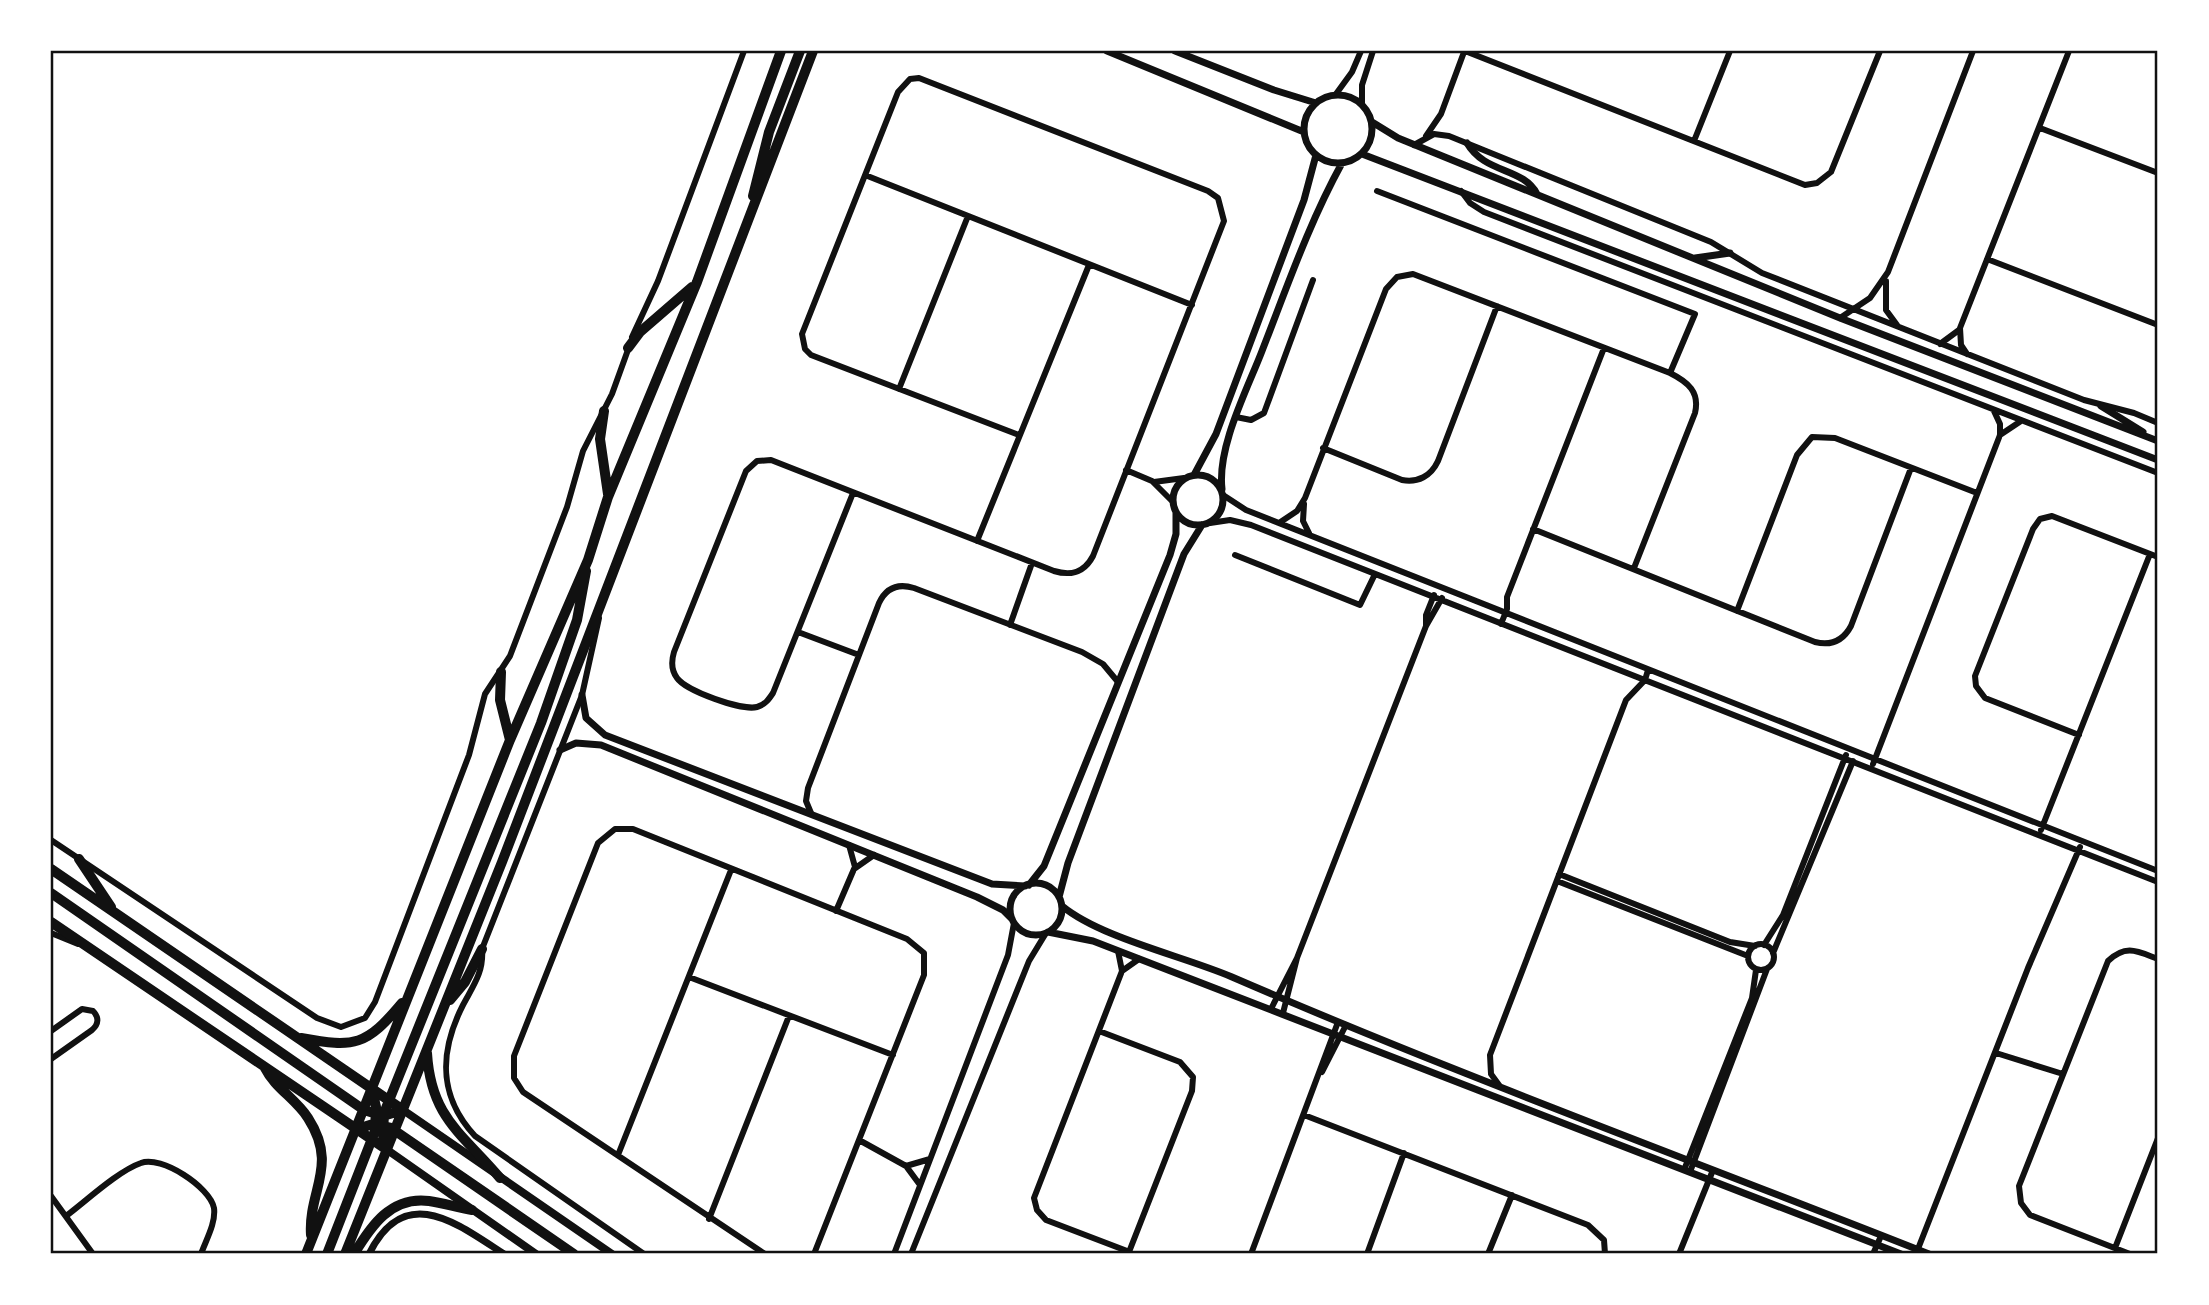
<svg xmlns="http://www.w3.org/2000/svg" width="2209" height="1305" font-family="'Work Sans',sans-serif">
  <rect width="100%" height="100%" fill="#fff"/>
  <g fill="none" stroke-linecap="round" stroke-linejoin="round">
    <!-- minor -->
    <path stroke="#111" stroke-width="6" d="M1465,51L1805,185L1817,183L1831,172L1880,51
      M1336,94L1352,72L1361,51
      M1362,104V85L1373,51
      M2040,128L2158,173
      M1426,136L1441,114L1464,52
      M1694,141L1730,51
      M1414,145L1434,134L1449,136L1711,242L1762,273L2084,400L2134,413L2158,423
      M865,175L1192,305
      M1377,191L1695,314L1670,373
      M1461,191L1470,203L1484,212L2158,473
      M1987,259L2158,325
      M1886,281V310L1897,325
      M1840,318L1870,298L1888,272L1973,51
      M632,337L658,281L744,51
      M1940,344L1959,330
      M1967,354L1961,345L1960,328L2069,51
      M899,389L968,216
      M1236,417L1251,420L1264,413L1313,280
      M2000,435L2021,421
      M1323,448L1402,480C1418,483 1431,476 1438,461L1497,306
      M1126,470L1152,481L1173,502
      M1154,482L1184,478
      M853,493L773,693C769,699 765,705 757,707C742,711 686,691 677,678C671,670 671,662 674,652L746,471L757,461L771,460L1054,571C1071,576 1084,573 1093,556L1224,221L1218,198L1208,191L919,78L910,79L898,92L802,334L805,349L811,355L1019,435
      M1223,495L1246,510L2158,871
      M1304,504L1303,521L1309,533
      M1210,523L1230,520L1251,525L2158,882
      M1279,523L1297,511L1305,498L1386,289L1397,277L1413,274L1670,373C1688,382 1700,392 1695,413L1634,568
      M1533,529L1815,642C1831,646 1843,641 1851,626L1911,468
      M977,541L1089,265
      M1235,555L1360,605L1375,574
      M1737,611L1797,455L1812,437L1835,438L1977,493
      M599,618L582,695L482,949C484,972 473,986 463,1005C439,1052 438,1096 475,1136L644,1254
      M1501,624L1507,609V597L1604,348
      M1010,625L1032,563
      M1426,626V615L1434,595
      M798,632L859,655
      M2079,735L1985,698L1976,686L1975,676L2033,529L2040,519L2052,516L2158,557
      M1873,764L2000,435V424L1994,411
      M811,813L806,801L808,788L879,603C886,588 898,583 914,588L1082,652L1103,664L1118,682
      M2041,830L2150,554
      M51,840L317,1018L341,1027L365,1018L375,1002L469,755L485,694L510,656L567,507L583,451L612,394L629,347
      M849,845L855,867
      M1559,874L1730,942L1755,946
      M1557,881L1748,956
      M836,911L854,869L874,855
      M51,933L78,944
      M1748 957a13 13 0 1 1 26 0a13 13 0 1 1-26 0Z
      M1764,945L1783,915L1846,755
      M1118,951L1122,971L1034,1198L1037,1210L1046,1220L1135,1254
      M1773,953L1853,761
      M1122,971L1139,959
      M689,977L893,1055
      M1271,1009L1297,958L1426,626L1442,598
      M1283,1013L1297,958
      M51,1031L82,1009L93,1011C99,1017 99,1024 92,1030L51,1059
      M1099,1031L1180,1062L1193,1077L1192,1091L1129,1252
      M1996,1053L2063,1074
      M1322,1072L1346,1025
      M1499,1085L1491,1074L1490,1055L1626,700L1645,680L1648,670
      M1304,1115L1588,1225L1604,1240L1605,1254
      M859,1140L906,1166L920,1185
      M618,1155L731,870
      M906,1166L930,1159
      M1684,1170L1752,998L1756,970
      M1690,1172L1767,969
      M51,1196L93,1254
      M66,1216C86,1201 118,1171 141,1163C161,1155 210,1187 214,1208C216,1223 206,1240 201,1254
      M709,1219L789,1016
      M2115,1248L2158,1138
      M765,1254L523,1092L514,1078V1056L598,843L615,829H633L907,939L924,953V975L814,1254
      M894,1254L1008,955L1014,923
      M911,1254L1029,961L1046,933
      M1251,1254L1338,1022
      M1367,1254L1404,1153
      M1488,1254L1512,1195
      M1679,1254L1713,1170
      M1873,1254L1881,1236
      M1916,1254L2028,968L2080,847
      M2130,1254L2030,1215L2021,1203L2019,1186L2108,961C2126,944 2137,951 2158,959"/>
    <!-- tertiary -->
    <path stroke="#111" stroke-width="7" d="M1107,51L1304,132
      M1175,51L1274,90L1316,103
      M1304 129a34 34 0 1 1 68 0a34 34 0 1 1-68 0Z
      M1372,122L1398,138L1840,318L2158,441
      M1467,143C1485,174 1523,167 1537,194
      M1362,154L2158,460
      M1695,258L1730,253
      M2101,406L2143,432
      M1173 500a25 25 0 1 1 50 0a25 25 0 1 1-50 0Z
      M1194,475L1216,434L1304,200L1316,155
      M1222,489C1217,447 1247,390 1262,351C1287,287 1309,223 1342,163
      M582,695L586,718L605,735L992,884L1025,886
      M560,750L576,743L601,745L977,897L1003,910L1012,919
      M1010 909a26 26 0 1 1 52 0a26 26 0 1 1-52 0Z
      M1029,885L1044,866L1170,555L1176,534V512
      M1059,897L1068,863L1184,554L1202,525
      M1062,906C1101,938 1183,956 1232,977C1461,1076 1697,1162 1929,1254
      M1048,932L1093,941L1901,1254
      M369,1254C405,1182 456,1223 504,1254"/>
    <!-- secondary -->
    <path stroke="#111" stroke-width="8" d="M403,1110L612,1254
      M386,1149L536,1254"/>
    <!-- primary -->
    <path stroke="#111" stroke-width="10" d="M753,196L769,132L800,51
      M628,348L640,332L692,287
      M604,411L600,439L608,494
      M501,672L500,700L510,740
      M79,859L111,907
      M51,869L403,1110
      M51,893L364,1110L383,1116L403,1110
      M51,922L386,1149
      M450,1000L465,982L482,949
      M301,1038C355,1048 366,1046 402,1003
      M427,1053C431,1118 462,1133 500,1178
      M265,1068C275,1088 296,1099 308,1118C339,1166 308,1190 311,1235
      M357,1129L373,1124L391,1128L574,1254
      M386,1149L383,1135L384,1113L541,723L577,620L586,571
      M306,1254L510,740L588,560L608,497L697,282L781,51
      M327,1254L375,1131L376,1107L372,1090
      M345,1254L502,862L813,51
      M354,1254C371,1226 391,1196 429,1201C444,1203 458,1208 472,1210"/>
  </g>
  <!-- border -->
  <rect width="2209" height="1305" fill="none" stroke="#ffffff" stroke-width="105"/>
  <rect x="52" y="52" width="2104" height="1200" fill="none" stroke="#111" stroke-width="2.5"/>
</svg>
